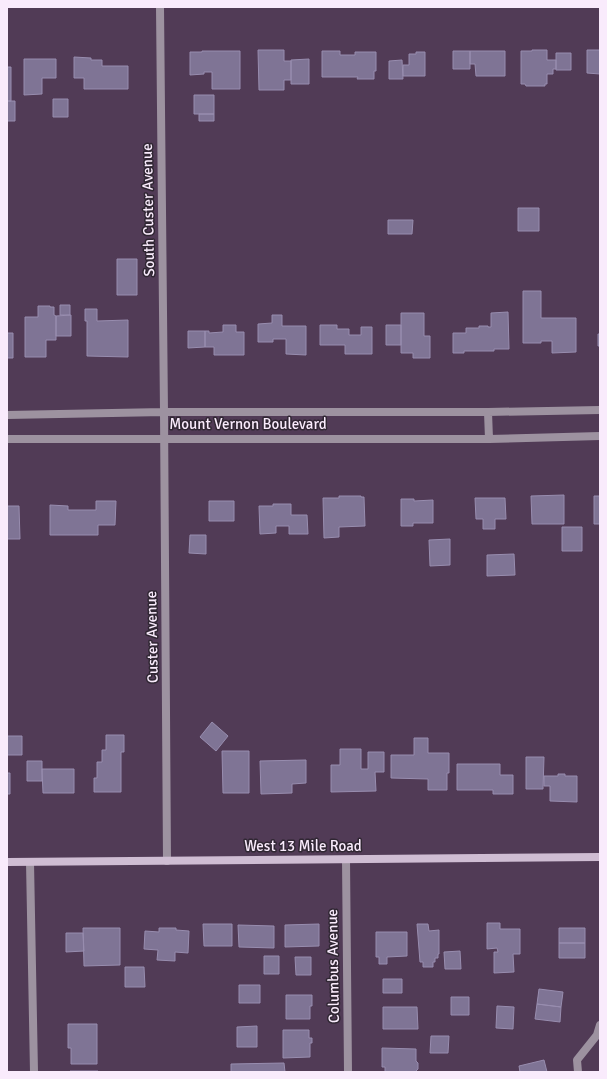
<svg xmlns="http://www.w3.org/2000/svg" width="607" height="1079" font-family="Signika,sans-serif">
  <rect width="100%" height="100%" fill="#513b56"/>
  <!-- building -->
  <path fill="#7f7495" stroke="#988daf" d="M258,50H284V61H291V80H284V90H259Z
    M532,50H547V60H556V69H553V74H547V84H545V86H526L525,84H521V51H532Z
    M587,50H600V74L587,73Z
    M202,51H240V89H212V72H204V74L190,75V52H202Z
    M322,51H340V55H355V52H376V71H374V79H357L358,77H322Z
    M453,51H470V69H453Z
    M470,51H505V76H476L475,64H470Z
    M416,52H425V76H403V65H409V54H416Z
    M556,53H571V70H556Z
    M74,57L91,58V60H102V66H128V89H84V78H74Z
    M24,59H56V78H42V94L24,95Z
    M309,59V84H291V60Z
    M402,60L403,79H389V61Z
    M7,67H11V101H7Z
    M194,95H214V114H194Z
    M53,99H68V117H53Z
    M7,101H15V121H7Z
    M199,114H214V121H199Z
    M518,208H539V231H518Z
    M388,220H413L412,234H388Z
    M117,259H137V295H117Z
    M523,291H541V318H576V352L552,353V341H541V343H523Z
    M60,305H70V315H60Z
    M38,306H50V307H54V315L56,316V340H46V357H25V317H38Z
    M85,309H97V321L128,320V357L87,356V321H85Z
    M508,312L509,349H494V351H464V353H453V333H466V328H479V326H488V327H491V313Z
    M401,313H424V336H430V358H413V353H401Z
    M71,315V336H56V316Z
    M272,315H282V326H306V355L286,354V339H273V342H258V324L272,323Z
    M223,325H236V332H244V355H214V347H205V331H209V333L223,332Z
    M320,325H337V329H349V335H361V327H372V354H345V345H320Z
    M386,325H401V345H386Z
    M188,331H205V347L188,348Z
    M7,333H13V358H7Z
    M598,334H600V346H598Z
    M564,495V524H532L531,496Z
    M339,496H361V497H364L365,526L339,527V537L324,538L323,498H339Z
    M594,496H600V524H594Z
    M475,498H505L506,519H495V529H483V519H476Z
    M401,499H414V501L433,500V523H413V526H401Z
    M96,501H116L115,525H98V535H50V505L68,506V510H96Z
    M209,501H234V521H209Z
    M273,504H291V515H307L308,534H289V526H276V533L260,534L259,506H273Z
    M7,506H19L20,539H7Z
    M562,527H582V551H562Z
    M190,535H206V554L189,553Z
    M450,539V565L430,566L429,540Z
    M514,554L515,575L487,576V555Z
    M212,722L228,736L216,751L200,737Z
    M106,735H124V752H121V792H94V778H97V762H102V750H106Z
    M7,736H22V755H7Z
    M414,738H428V753H449V773H447V790H428V779L391,778V755H414Z
    M340,749H361V769H368V752H384V772H375L376,791L331,792V765H340Z
    M222,751H249V793H223Z
    M526,757H544L543,789H526Z
    M306,760V783L292,784V793L261,794L260,761Z
    M27,761H42V781H27Z
    M457,764H500V775H513V794H493V790H457Z
    M42,769H74V793H43Z
    M7,773H10V794H7Z
    M558,774H565V776H577V802L550,801V786H544V776H558Z
    M487,923H500V929H520V954H513L514,972L494,973V952H498L497,948L487,949Z
    M203,924H232V946H204Z
    M319,924V946L285,947V925Z
    M417,924H428L429,931L439,930V954H438V958H435V962H433V967H423V962H420Z
    M238,925L274,926V948L239,947Z
    M83,928H120V965L84,966Z
    M159,928H176V930L189,931L188,953L175,952V961L157,960L158,950L144,949L145,931L159,932Z
    M559,928H585V943H559Z
    M376,932H407V956L387,957V964H379V957H376Z
    M66,933H83L84,951L66,952Z
    M559,943H585V958H559Z
    M460,951L461,969H445L444,952Z
    M264,956H279V974H264Z
    M295,957H311V975H296Z
    M125,967H144L145,987H125Z
    M383,979H402V993H383Z
    M239,985H260V1003H239Z
    M539,989L563,992L561,1007L537,1004Z
    M286,995H312V1006H310V1019H286Z
    M451,997H469V1015H451Z
    M537,1004L561,1007L560,1022L535,1019Z
    M497,1006L514,1007L513,1029L496,1028Z
    M383,1007H417L418,1029H383Z
    M68,1024H97V1064H71V1048H68Z
    M257,1026V1047H237V1027Z
    M283,1030H309V1038H312V1043H310V1057L283,1058Z
    M431,1036H449L448,1053H430Z
    M382,1048L416,1049V1061L418,1063V1069L415,1072H385V1067H382Z
    M544,1060L547,1072H520L519,1066Z
    M284,1063L285,1072H231V1064Z
    M70,1071H98V1072H70Z"/>
  <g fill="none" stroke-linecap="round" stroke-linejoin="round">
    <!-- minor -->
    <path stroke="#9d92a0" stroke-width="8" d="M160,7L164,412L167,861
      M488,412L489,439
      M7,415L164,412H488L600,410
      M7,439H489L600,436
      M346,860L348,1072
      M30,862L34,1072
      M578,1072L577,1060L597,1035L600,1025"/>
    <!-- secondary -->
    <path stroke="#cfbdd3" stroke-width="8" d="M7,862L600,857"/>
  </g>
  <g text-anchor="middle" dominant-baseline="central" stroke-width="3" stroke-linejoin="round" paint-order="stroke">
    <!-- street labels -->
    <g font-size="15" fill="#f9ebfc" stroke="#302733">
      <text transform="translate(148 210) rotate(-91)">South Custer Avenue</text>
      <text x="248" y="424">Mount Vernon Boulevard</text>
      <text transform="translate(152 637) rotate(-91)">Custer Avenue</text>
      <text x="303" y="846">West 13 Mile Road</text>
      <text transform="translate(333 966) rotate(-91)">Columbus Avenue</text>
    </g>
  </g>
  <!-- border -->
  <rect width="607" height="1079" fill="none" stroke="#f9ebfc" stroke-width="16"/>
</svg>
